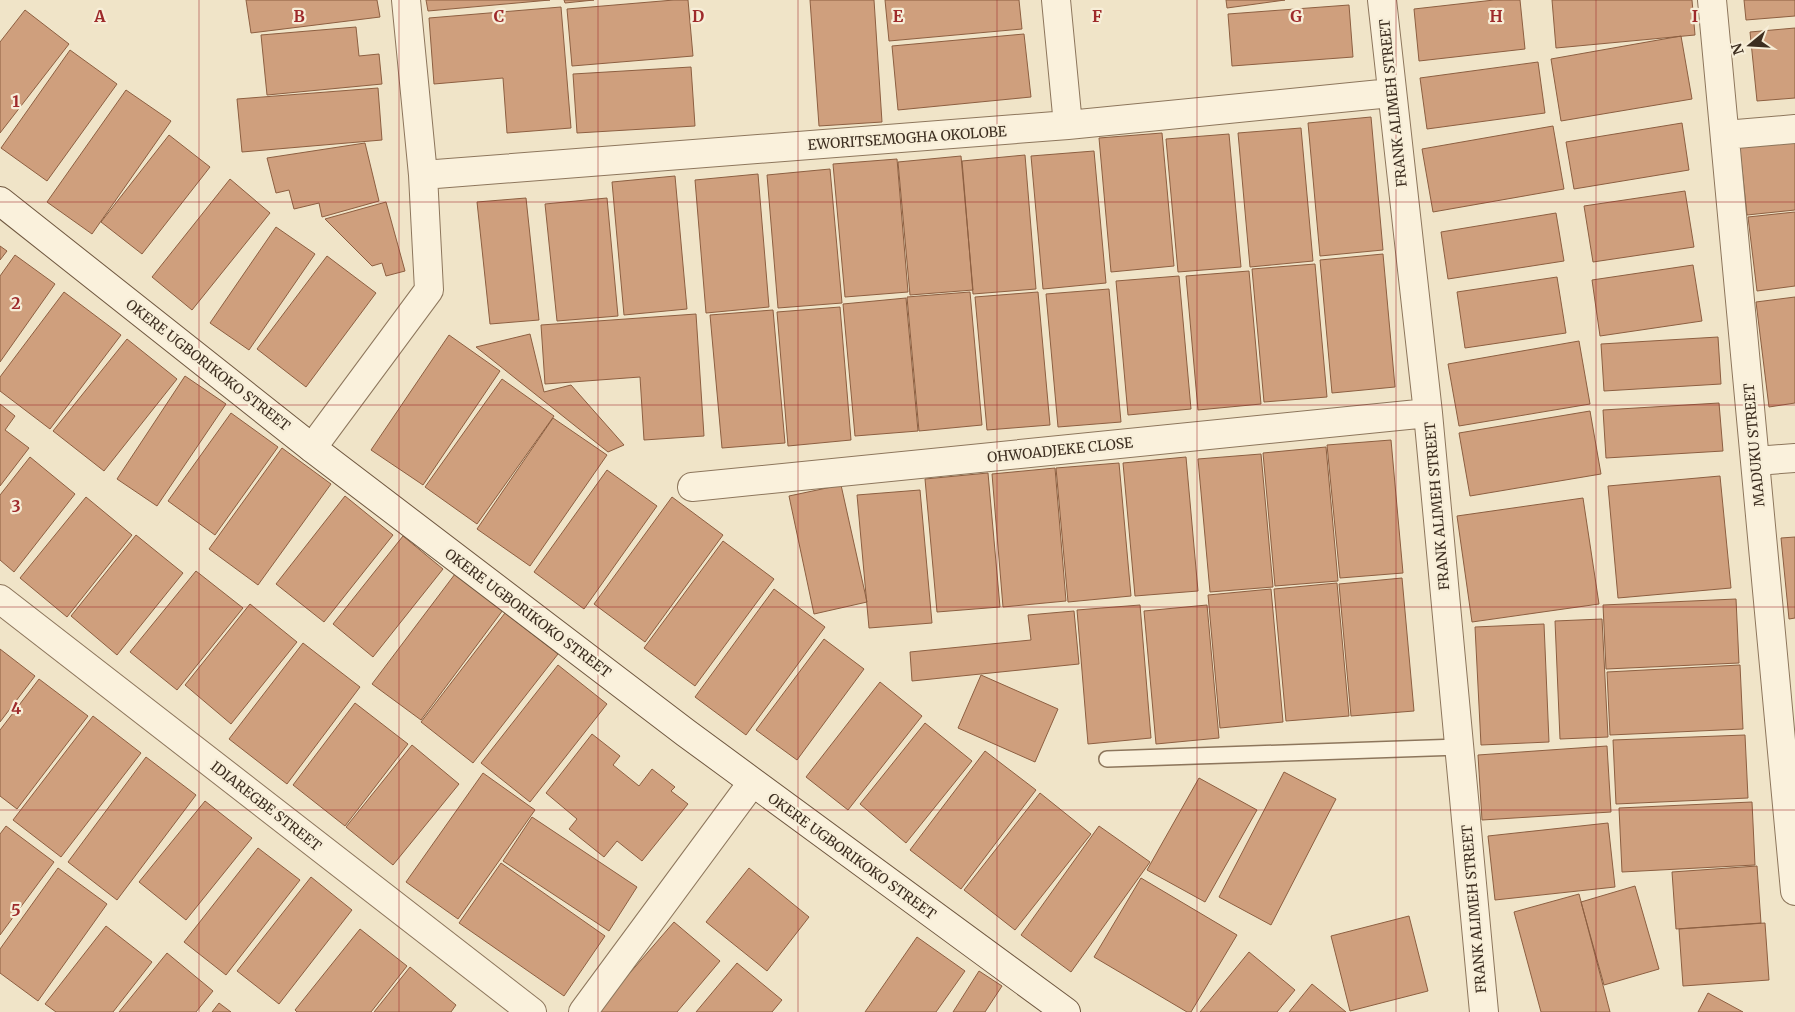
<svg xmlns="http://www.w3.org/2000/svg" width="1795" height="1012" font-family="Merriweather,serif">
  <rect width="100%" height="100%" fill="#f0e4c8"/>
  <!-- building -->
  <path fill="#cf9f7d" stroke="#8d5f41" d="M246,0H377L380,17L251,33Z
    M426,0H550L428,11Z
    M564,0H594L565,3Z
    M674,0H688L693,56L572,66L567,9Z
    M810,0H874L882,122L819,126Z
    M885,0H1019L1022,29L889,41Z
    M1226,0H1285L1227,8Z
    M1494,0H1520L1525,49L1419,61L1414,9Z
    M1552,0H1692L1695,35L1556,48Z
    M1744,0H1795V16L1746,20Z
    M1349,5L1353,57L1232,66L1228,14Z
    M561,7L571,128L507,133L503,78L434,84L429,18Z
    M25,10L69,44L0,133V42Z
    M356,27L359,56L379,54L382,84L267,95L261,35Z
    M1795,28V98L1757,101L1750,32Z
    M1024,34L1031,97L898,110L892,46Z
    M1681,36L1692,99L1561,121L1551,59Z
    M70,50L117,84L47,181L1,148Z
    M1538,62L1545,113L1427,129L1420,78Z
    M691,67L695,126L577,133L573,74Z
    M378,88L382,140L242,152L237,99Z
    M126,90L171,121L92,234L47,202Z
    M1371,117L1383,250L1320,256L1308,123Z
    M1682,123L1689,170L1574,189L1566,142Z
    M1553,126L1564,189L1433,212L1422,149Z
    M1301,128L1313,261L1250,267L1238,133Z
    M1162,133L1174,266L1111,272L1099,138Z
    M1229,134L1241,267L1178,272L1166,139Z
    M169,135L210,167L142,254L101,222Z
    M1795,135V210L1747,215L1739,141Z
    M365,143L379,201L322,217L319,203L294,209L289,190L276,193L267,158Z
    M1094,151L1106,283L1043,289L1031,156Z
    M1025,155L1036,289L973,294L962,161Z
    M961,156L973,290L910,295L898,162Z
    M897,159L908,292L845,297L833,164Z
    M830,169L842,303L778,308L767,175Z
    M758,174L769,307L706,313L695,180Z
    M675,176L687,309L624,315L612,182Z
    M230,179L270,213L192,310L152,277Z
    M1685,191L1694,247L1593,262L1584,206Z
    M526,198L539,320L490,324L477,202Z
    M607,198L618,316L557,321L545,204Z
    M386,202L405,271L386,276L382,263L372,266L325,219Z
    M1795,212V286L1757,291L1748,217Z
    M1556,213L1564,261L1448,279L1441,232Z
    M276,227L315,254L249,350L210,323Z
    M0,246L7,251L0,260Z
    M1383,254L1395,387L1332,393L1320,260Z
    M15,255L55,284L0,362V276Z
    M327,256L376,293L306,387L257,349Z
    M1315,264L1327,397L1264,402L1252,269Z
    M1693,265L1702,321L1600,336L1592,280Z
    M1249,271L1261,404L1198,410L1186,276Z
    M1179,276L1191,409L1128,415L1116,281Z
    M1557,277L1566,333L1465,348L1457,292Z
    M1109,289L1121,422L1058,427L1046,294Z
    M64,292L121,335L50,429L0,391V377Z
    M970,292L982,425L919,431L907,297Z
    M1038,292L1050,425L987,430L975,297Z
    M1795,297V403L1769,407L1756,302Z
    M906,298L918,431L855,436L843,304Z
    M840,307L851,440L788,446L777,312Z
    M773,310L785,443L722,448L710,315Z
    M696,314L704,436L644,440L640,377L545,384L541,325Z
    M530,334L544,392L571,385L624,445L608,452L476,347Z
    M449,335L500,371L423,485L371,450Z
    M1718,337L1721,384L1604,391L1601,344Z
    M127,339L177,379L104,471L53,431Z
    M1579,341L1590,404L1459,426L1448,364Z
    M185,376L226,404L157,506L117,479Z
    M502,379L554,416L477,524L425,487Z
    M1719,403L1723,451L1606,458L1603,410Z
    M0,404L15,416L5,430L29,448L0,486Z
    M1590,411L1601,474L1470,496L1459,433Z
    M231,413L278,447L215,535L168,501Z
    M553,418L607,455L530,566L477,529Z
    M1391,440L1403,573L1340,578L1327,445Z
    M1326,447L1338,581L1275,586L1263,453Z
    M282,448L331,484L258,585L209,549Z
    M1261,454L1273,587L1210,592L1198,459Z
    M30,457L75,494L14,572L0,560V495Z
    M1186,457L1198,591L1135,596L1123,463Z
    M1119,463L1131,596L1068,602L1056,468Z
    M1055,468L1066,601L1003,607L992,474Z
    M607,470L657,506L584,609L534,572Z
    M988,473L1000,607L937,612L925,479Z
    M1720,476L1731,588L1618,598L1608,486Z
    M841,485L867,602L814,614L789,496Z
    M920,490L932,623L869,628L857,495Z
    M345,496L393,535L324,622L276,584Z
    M86,497L132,535L67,617L20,578Z
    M672,497L723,535L645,642L594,604Z
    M1583,498L1599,604L1472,622L1457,516Z
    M136,535L183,573L117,655L71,616Z
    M403,536L443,569L373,657L333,624Z
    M1795,537V618L1789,619L1781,538Z
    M723,541L774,579L695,686L644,648Z
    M196,571L243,608L177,690L130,652Z
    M455,574L503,610L421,720L372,684Z
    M1402,578L1414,711L1351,716L1339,584Z
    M1337,583L1349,716L1286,721L1274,589Z
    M774,589L825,627L746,735L695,697Z
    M1271,589L1283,722L1220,728L1208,595Z
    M1736,599L1739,663L1606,669L1603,605Z
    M250,604L297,642L231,724L185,685Z
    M1140,605L1151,738L1088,744L1077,610Z
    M1207,605L1219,738L1156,744L1144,611Z
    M1074,611L1079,664L912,681L910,652L1031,640L1028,615Z
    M505,613L558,654L473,763L421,722Z
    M1602,619L1608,737L1560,739L1555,621Z
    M1544,624L1549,742L1481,745L1475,627Z
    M824,639L864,669L797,760L756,730Z
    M303,643L360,687L287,784L229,739Z
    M0,649L35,676L0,722Z
    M558,665L607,704L530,802L481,763Z
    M1740,665L1743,729L1610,735L1607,672Z
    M981,675L1058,709L1035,762L958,728Z
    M39,679L88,716L17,809L0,796V730Z
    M880,682L922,716L848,810L806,777Z
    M355,703L408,744L345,826L293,785Z
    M93,716L141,753L61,857L13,820Z
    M925,723L972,761L906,843L860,804Z
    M592,734L620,756L613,765L639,786L652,769L675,787L671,791L688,804L642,861L617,841L604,857L569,829L577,819L546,793Z
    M1745,735L1748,798L1616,804L1613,740Z
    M412,745L459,784L393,865L346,827Z
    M1607,746L1611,812L1482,820L1478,755Z
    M985,751L1036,790L961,889L910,850Z
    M146,757L196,795L117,900L68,862Z
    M1284,772L1336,799L1271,925L1219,897Z
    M483,773L535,810L458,919L406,882Z
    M1199,778L1257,810L1205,902L1147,870Z
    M1040,793L1091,834L1015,930L964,890Z
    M205,801L252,838L186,920L139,882Z
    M1752,802L1755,865L1622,872L1619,808Z
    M532,817L637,887L609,931L503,861Z
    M1608,823L1615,887L1495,900L1488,836Z
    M6,826L54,862L0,935V834Z
    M1099,826L1150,862L1071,972L1021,935Z
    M258,848L300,880L226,975L184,942Z
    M501,863L605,936L564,996L459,923Z
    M1757,866L1761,923L1676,929L1672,872Z
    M58,868L107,904L38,1001L0,973V949Z
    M749,868L809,917L767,971L706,922Z
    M311,877L352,910L279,1004L237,971Z
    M1141,878L1237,935L1191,1012H1187L1094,957Z
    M1635,886L1659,969L1604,985L1581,902Z
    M1579,894L1610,1012H1541L1514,912Z
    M1409,916L1428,991L1350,1011L1331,936Z
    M674,922L720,961L677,1012H596Z
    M1765,923L1769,980L1683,986L1679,929Z
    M106,926L152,962L113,1012H56L45,1004Z
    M360,929L407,966L371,1012H297L295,1010Z
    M917,937L965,971L936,1012H865Z
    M1249,952L1295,990L1277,1012H1200Z
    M167,953L213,991L196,1012H119Z
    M737,963L782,1000L772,1012H696Z
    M410,967L456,1005L451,1012H374Z
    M979,971L1002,986L985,1012H953Z
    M1312,984L1346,1012H1289Z
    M1708,993L1743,1012H1698Z
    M219,1003L231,1012H212Z"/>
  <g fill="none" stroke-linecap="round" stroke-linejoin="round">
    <!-- lane casing -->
    <g stroke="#8d765c" stroke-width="18">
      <path id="lane" d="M1107,759L1459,747"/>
    </g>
    <!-- street casing -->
    <g stroke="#8d765c" stroke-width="30">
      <path id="street" d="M1056,0L1068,125
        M1382,0L1428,413L1484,1012
        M1712,0L1795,891
        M1725,135L1795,129
        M423,175L1068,125L1391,93
        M312,448L429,290L423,175L406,0
        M1756,461L1795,458
        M692,487L1428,413
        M0,599L532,1012
        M583,1012L752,783"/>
    </g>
    <!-- secondary casing -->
    <g stroke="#6f573f" stroke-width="30">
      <path id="secondary" d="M0,201L312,448L686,733L1066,1012"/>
    </g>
    <!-- lane -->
    <use href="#lane" stroke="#faf1dc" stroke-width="15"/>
    <!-- street -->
    <use href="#street" stroke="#faf1dc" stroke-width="28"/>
    <!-- secondary -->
    <use href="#secondary" stroke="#faf1dc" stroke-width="28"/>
  </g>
  <!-- grid -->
  <path fill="none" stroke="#9e2a2b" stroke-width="1" stroke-opacity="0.55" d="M199,0V1012M399,0V1012M598,0V1012M798,0V1012M997,0V1012M1197,0V1012M1396,0V1012M1596,0V1012M0,202H1795M0,405H1795M0,607H1795M0,810H1795"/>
  <g text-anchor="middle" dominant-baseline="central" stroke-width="4.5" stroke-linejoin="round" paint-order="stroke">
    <!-- street labels -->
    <g font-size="14" fill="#3d2e20" stroke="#f7eed8">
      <text transform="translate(1393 103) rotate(-96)">FRANK ALIMEH STREET</text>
      <text transform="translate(907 138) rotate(-4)">EWORITSEMOGHA OKOLOBE</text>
      <text transform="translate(208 365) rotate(38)">OKERE UGBORIKOKO STREET</text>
      <text transform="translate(1754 445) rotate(-95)">MADUKU STREET</text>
      <text transform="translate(1060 450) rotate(-6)">OHWOADJEKE CLOSE</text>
      <text transform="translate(1437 506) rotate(-95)">FRANK ALIMEH STREET</text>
      <text transform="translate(528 613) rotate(37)">OKERE UGBORIKOKO STREET</text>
      <text transform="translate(266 806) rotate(38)">IDIAREGBE STREET</text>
      <text transform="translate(852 856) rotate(36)">OKERE UGBORIKOKO STREET</text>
      <text transform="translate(1474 909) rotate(-95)">FRANK ALIMEH STREET</text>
    </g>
  </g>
  <g font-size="16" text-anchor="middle" font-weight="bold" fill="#9e2a2b" stroke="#f7eed8" stroke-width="4.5" stroke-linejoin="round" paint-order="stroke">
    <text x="100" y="22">A</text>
    <text x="299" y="22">B</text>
    <text x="499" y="22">C</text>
    <text x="698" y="22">D</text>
    <text x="898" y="22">E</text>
    <text x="1097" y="22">F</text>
    <text x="1296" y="22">G</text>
    <text x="1496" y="22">H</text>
    <text x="1695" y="22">I</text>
    <text x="16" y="107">1</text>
    <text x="16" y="309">2</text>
    <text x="16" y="512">3</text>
    <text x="16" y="714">4</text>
    <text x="16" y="916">5</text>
  </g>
  <!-- north arrow -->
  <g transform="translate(1750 45) rotate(252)" stroke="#f7eed8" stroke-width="4" paint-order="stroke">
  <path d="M0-4L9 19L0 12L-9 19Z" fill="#3d2e20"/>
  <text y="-8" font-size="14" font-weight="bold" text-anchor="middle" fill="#3d2e20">N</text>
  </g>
</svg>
